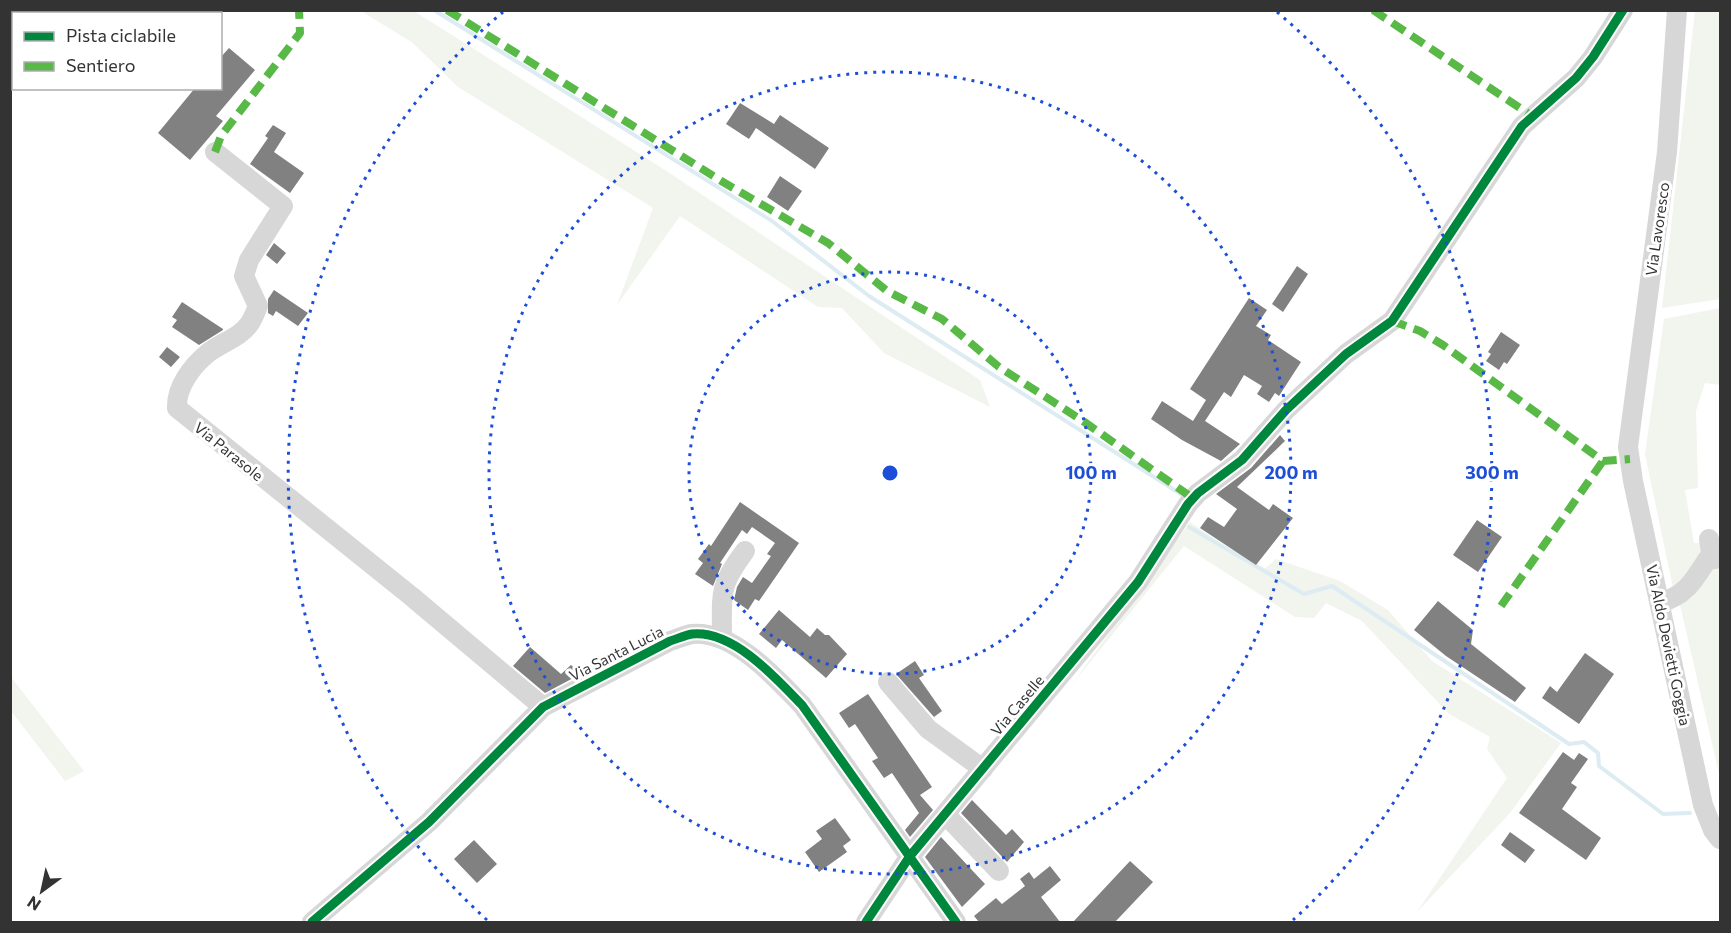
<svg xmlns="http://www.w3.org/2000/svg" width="1731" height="933" font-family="Commissioner,sans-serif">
  <rect width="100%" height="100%" fill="#fff"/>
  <!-- green -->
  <path fill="#f1f5ed" d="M361,11H414L665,170L980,380L990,407L884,353L842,308L818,307L680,216L617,305L653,208L458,87L413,43Z
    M1695,11H1720V299L1662,308Z
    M1720,308V385L1705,383L1696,411L1698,488L1685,490L1694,543H1703L1705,553L1679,586L1673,588L1645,454L1664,319Z
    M1190,522L1262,571L1276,559L1340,581L1388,610L1432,661L1561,743L1510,813L1417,912L1507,778L1487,749L1490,737L1449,714L1362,621L1326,603L1314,618L1295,617L1184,546L1070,687Z
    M1720,563V778L1680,605L1693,597L1713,566Z
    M10,677H11L84,771L65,781L11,711Z"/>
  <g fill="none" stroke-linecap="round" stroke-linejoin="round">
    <!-- stream -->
    <path stroke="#ddebf3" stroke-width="4" d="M434,10L772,221L869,296L1187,498
      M1189,527L1304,594L1332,586L1569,744L1584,742L1598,753L1599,766L1663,814L1690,813"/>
  </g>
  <!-- building -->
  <path fill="#818181" d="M229,48L255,70L216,116L223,121L190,160L158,133L195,88H220V58Z
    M740,103L774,124L780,115L829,148L815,169L756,128L749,139L726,124Z
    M273,125L286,133L274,152L304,173L290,193L250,164L268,138L265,136Z
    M780,176L802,191L788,211L767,197Z
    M274,243L286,253L277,264L266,255Z
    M1297,266L1308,274L1283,312L1272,304Z
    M274,290L308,313L298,326L276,311L273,316L268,313V299Z
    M1249,298L1267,310L1256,326L1271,335L1268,340L1301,362L1279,396L1275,393L1269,402L1257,394L1262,386L1244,375L1231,397L1224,392L1205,421L1240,444L1221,461L1182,440L1151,419L1162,401L1193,421L1206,400L1190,389Z
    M182,302L223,329V330L199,345L172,327L177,320L172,317Z
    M1501,332L1520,345L1507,364L1504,362L1499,370L1486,361L1491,354L1488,352Z
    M167,347L180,357L171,367L159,357Z
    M1280,435L1285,441L1237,487L1269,510L1273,504L1293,518L1256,565L1200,528L1208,517L1224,527L1237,509L1216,494L1251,468Z
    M740,502L799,543L759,601L755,599L748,610L734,600L737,587L743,577L752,583L771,556L767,554L775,543L752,527L747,534L742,530L720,563L722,564L713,586L695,574L703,563L698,559L709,544L711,546Z
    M1477,520L1502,537L1478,572L1453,555Z
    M1438,601L1473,630L1471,644L1526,688L1515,702L1446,656L1414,630Z
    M779,610L810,637L817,628L825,635H829L847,654L826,678L782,640L776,648L759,634Z
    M530,647L561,674L571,665L581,674L545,693L513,666Z
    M1585,653L1614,674L1579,724L1542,698L1550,686L1557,692Z
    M915,661L924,675L919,678L942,711L934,717L896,674Z
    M868,694L932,787L920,795L933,810L910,837L905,830L919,813L892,773L884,778L872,761L878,758L855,724L849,728L839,713Z
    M1563,752L1574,760L1579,753L1588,759L1571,783L1577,787L1562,809L1601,838L1586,860L1519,813Z
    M972,800L1006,835L1012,829L1024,842L1007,862L961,813Z
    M835,818L851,840L843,846L847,852L819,872L805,852L822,839L816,831Z
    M1510,832L1535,850L1525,863L1501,845Z
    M941,837L985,884L962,907L925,857Z
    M474,840L497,864L477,883L454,859Z
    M1130,861L1153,882L1115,922H1073Z
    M1050,866L1061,880L1041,897L1060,922H979L974,916L996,898L1002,904L1025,886L1020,879L1029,872L1034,879Z"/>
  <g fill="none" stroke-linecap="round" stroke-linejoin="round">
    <!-- minor -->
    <path stroke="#d7d7d7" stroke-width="20" d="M1677,10L1667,152L1628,447L1633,481L1703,805L1713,830L1720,839
      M215,152L283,206L249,260L244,276L258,306C256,311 253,318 250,323C240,338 222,342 208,353C192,366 176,387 177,408L411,596L543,707
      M1709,539L1712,559
      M1660,603C1687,594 1692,583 1707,560L1720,558
      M722,637C722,594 718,587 745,551
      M888,682L928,729L983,769
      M945,814L999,871
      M312,922L429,822L543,707L670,641C677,639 685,635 692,634C733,630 775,677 802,705L956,922
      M866,922L910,856L1138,582L1188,504L1198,493L1242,460L1286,410L1346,354L1392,321L1522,126L1576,78L1593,57L1623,10"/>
    <!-- quiet -->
    <path stroke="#58b947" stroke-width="8" stroke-dasharray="15 8" stroke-linecap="butt" d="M447,10L723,182L828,243L887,291L942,319L999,367L1083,421L1194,499
      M1373,10L1532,116
      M215,152L221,136L300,33L299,10
      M1392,321L1420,331L1443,345L1603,461L1630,459
      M1501,606L1603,461"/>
    <!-- cycleway casing -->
    <g stroke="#fff" stroke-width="13">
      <path id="cycleway" d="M312,922L429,822L543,707L670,641C677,639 685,635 692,634C733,630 775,677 802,705L956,922
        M866,922L910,856L1138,582L1188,504L1198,493L1242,460L1286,410L1346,354L1392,321L1522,126L1576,78L1593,57L1623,10"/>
    </g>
    <!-- cycleway -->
    <use href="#cycleway" stroke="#00873e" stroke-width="9"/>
  </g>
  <!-- distance rings -->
  <g fill="none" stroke="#1d4ed8" stroke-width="3" stroke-dasharray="3 6">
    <circle cx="890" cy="473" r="201"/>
    <circle cx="890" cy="473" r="401"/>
    <path d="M487 920A602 602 0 0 1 503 12M1277 12A602 602 0 0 1 1293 920"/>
  </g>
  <g text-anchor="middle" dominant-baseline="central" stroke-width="6" stroke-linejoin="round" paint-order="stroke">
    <!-- street labels -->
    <g font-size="15" fill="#333" stroke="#fff">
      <text transform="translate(1657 229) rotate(-82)">Via Lavoresco</text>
      <text transform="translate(229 451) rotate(39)">Via Parasole</text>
      <text transform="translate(1669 645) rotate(78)">Via Aldo Devietti Goggia</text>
      <text transform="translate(616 653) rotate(-27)">Via Santa Lucia</text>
      <text transform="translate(1017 705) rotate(-50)">Via Caselle</text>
    </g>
  </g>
  <circle cx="890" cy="473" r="9" fill="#1d4ed8" stroke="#fff" stroke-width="3"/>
  <g font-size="18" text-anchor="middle" font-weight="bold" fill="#1d4ed8" stroke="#fff" stroke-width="6" stroke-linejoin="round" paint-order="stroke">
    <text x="1091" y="479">100 m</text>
    <text x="1291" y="479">200 m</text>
    <text x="1492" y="479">300 m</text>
  </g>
  <!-- border -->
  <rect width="1731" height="933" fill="none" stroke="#333333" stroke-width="24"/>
  <!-- legend -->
  <rect x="12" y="12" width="210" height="78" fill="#ffffff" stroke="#adadad" stroke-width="1.5"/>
  <rect x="24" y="32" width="30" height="9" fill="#00873e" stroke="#adadad" stroke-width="1.5"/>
  <text x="66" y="42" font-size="18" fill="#333333">Pista ciclabile</text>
  <rect x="24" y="62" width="30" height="9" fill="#58b947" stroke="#adadad" stroke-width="1.5"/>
  <text x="66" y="72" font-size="18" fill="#333333">Sentiero</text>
  <!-- north arrow -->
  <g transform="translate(42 891) rotate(213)" stroke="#ffffff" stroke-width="4.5" paint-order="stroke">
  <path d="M0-4.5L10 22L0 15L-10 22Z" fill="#333333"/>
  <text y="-9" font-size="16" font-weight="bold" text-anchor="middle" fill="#333333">N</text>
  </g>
</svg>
